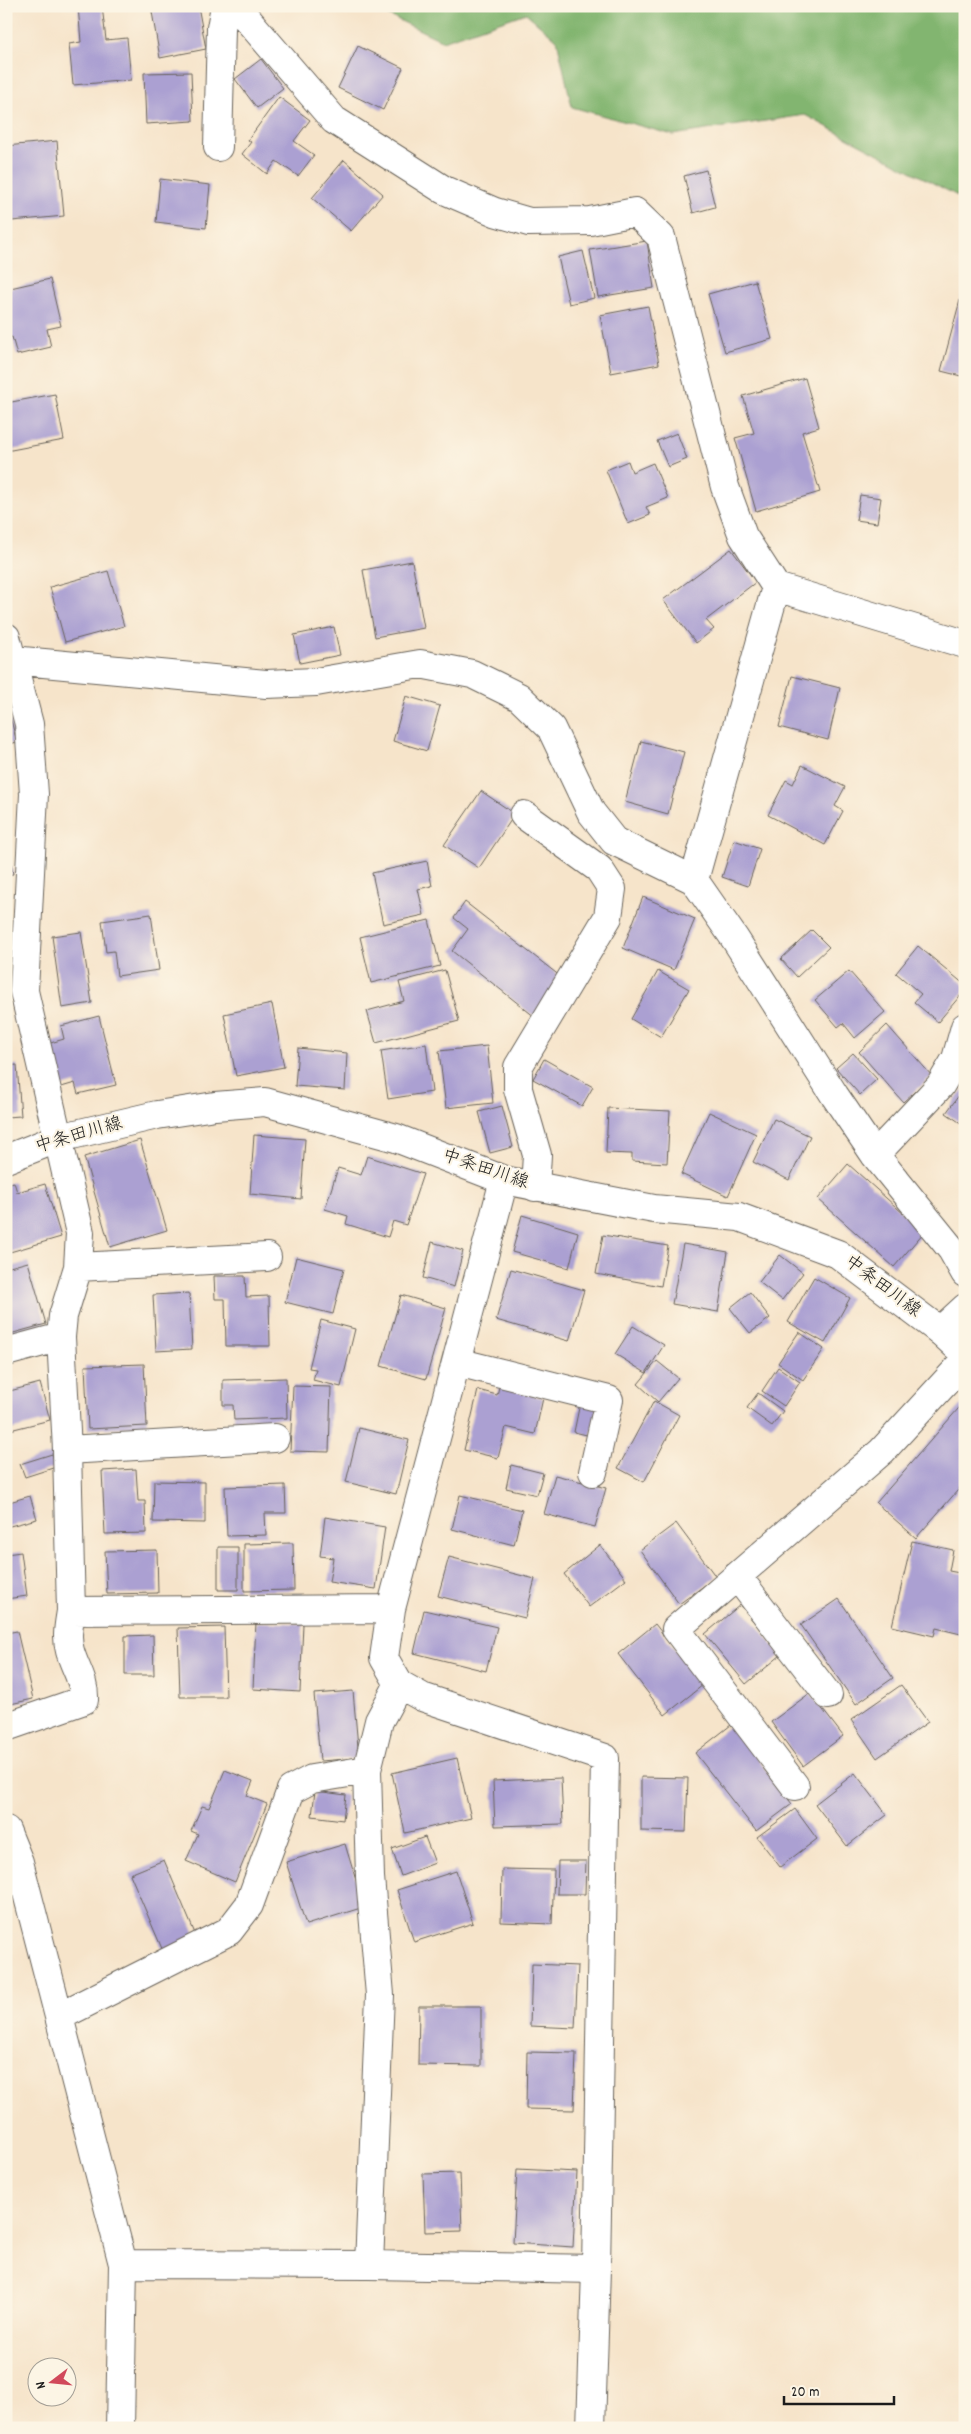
<svg xmlns="http://www.w3.org/2000/svg" width="971" height="2434" font-family="Dekko,'Klee One',sans-serif">
  <rect width="100%" height="100%" fill="#fcf5e5"/>
  <filter id="ink" filterUnits="userSpaceOnUse"><feTurbulence type="fractalNoise" baseFrequency=".02" numOctaves="2"/><feDisplacementMap in="SourceGraphic" scale="10" xChannelSelector="R" yChannelSelector="G"/><feConvolveMatrix kernelMatrix="1 2 1 2 8 2 1 2 1" color-interpolation-filters="sRGB"/></filter>
  <filter id="wash" filterUnits="userSpaceOnUse"><feTurbulence type="fractalNoise" baseFrequency=".0096" numOctaves="4" result="noise"/><feDisplacementMap in="SourceGraphic" scale="20" xChannelSelector="R" yChannelSelector="G"/><feGaussianBlur stdDeviation="1.12" result="paint"/><feColorMatrix in="noise" values="0 0 0 0 0 0 0 0 0 0 0 0 0 0 0 0 0 1.4 0 .05"/><feComposite in="paint" operator="in"/></filter>
  <g filter="url(#wash)">
    <rect width="100%" height="100%" fill="#f6e4ca"/>
    <!-- forest -->
    <path fill="#82b56f" stroke="#4f6846" d="M369,6H965V200L805,115L673,135L572,107L557,40L526,13L443,41Z"/>
    <g id="blocks">
      <!-- building -->
      <path fill="#aba0d2" d="M78,6H102L106,40L127,38L131,80L73,85L69,44L81,42Z
        M151,6H198L206,49L160,58Z
        M358,46L403,68L383,110L338,88Z
        M261,59L283,88L257,108L235,79Z
        M191,72L193,121L146,124L144,73Z
        M279,97L310,120L294,141L314,155L298,176L276,161L267,174L242,154L251,142L248,140Z
        M57,141L64,216L12,221L6,146Z
        M344,160L383,194L351,231L312,198Z
        M706,170L715,207L693,213L684,176Z
        M160,179L210,185L206,228L156,222Z
        M647,241L654,288L598,297L590,250Z
        M583,251L594,298L569,304L558,257Z
        M50,279L61,326L47,329L51,347L17,355L12,337L6,338V289Z
        M755,281L772,339L725,352L708,294Z
        M963,289H965V377L941,371Z
        M648,306L659,364L611,373L600,315Z
        M805,378L819,427L802,432L820,492L756,511L735,438L754,433L743,396Z
        M55,394L64,440L6,451V403Z
        M677,433L687,459L668,467L657,441Z
        M628,461L632,472L653,463L668,498L646,507L650,515L628,524L606,470Z
        M860,495L881,498L877,523L856,520Z
        M731,549L756,582L706,620L714,629L696,643L663,600Z
        M412,561L424,628L375,637L363,570Z
        M108,571L124,626L65,642L50,587Z
        M334,627L340,655L300,663L294,635Z
        M792,676L840,688L828,740L779,727Z
        M406,696L440,706L427,751L393,741Z
        M6,703L17,742L6,745Z
        M641,741L684,752L668,814L625,802Z
        M802,765L845,787L835,806L843,811L825,845L768,815L786,780L793,784Z
        M481,791L515,814L479,868L444,845Z
        M6,840L13,874L6,875Z
        M734,840L760,849L748,886L722,877Z
        M427,861L432,886L418,889L424,915L383,924L372,873Z
        M643,897L695,919L674,970L623,948Z
        M465,902L565,980L535,1017L452,951L468,929L454,918Z
        M151,914L159,970L117,976L114,951L106,952L102,921Z
        M429,920L440,966L371,983L360,937Z
        M812,930L829,947L797,977L781,959Z
        M81,932L92,1003L62,1008L52,936Z
        M918,946L965,985V990L938,1022L914,1002L921,994L896,973Z
        M445,970L459,1021L376,1043L367,1011L404,1001L399,982Z
        M658,971L689,989L661,1037L631,1019Z
        M849,971L885,1012L855,1038L843,1023L838,1027L815,1000Z
        M272,1004L284,1067L236,1076L224,1014Z
        M99,1016L116,1085L78,1094L75,1083L58,1088L47,1044L64,1039L61,1026Z
        M887,1025L932,1076L903,1102L859,1052Z
        M426,1044L432,1092L388,1099L381,1051Z
        M487,1046L493,1103L446,1108L439,1051Z
        M298,1048L347,1053L345,1090L295,1086Z
        M853,1053L877,1079L860,1095L836,1068Z
        M544,1059L593,1087L582,1106L533,1079Z
        M17,1065L21,1116L6,1117V1066Z
        M965,1087V1126L946,1113Z
        M502,1106L513,1147L490,1153L479,1112Z
        M608,1108L670,1111L667,1163L632,1161V1154L606,1153Z
        M709,1112L756,1134L728,1196L681,1174Z
        M774,1119L810,1136L789,1180L753,1162Z
        M254,1135L305,1139L301,1199L250,1194Z
        M140,1140L167,1230L110,1247L84,1157Z
        M367,1156L423,1174L406,1225L393,1221L388,1237L346,1224L348,1216L325,1209L338,1168L361,1175Z
        M848,1164L924,1232L894,1267L818,1199Z
        M14,1182L17,1192L45,1184L61,1237L10,1252L6,1240V1184Z
        M522,1215L578,1232L569,1268L512,1252Z
        M603,1235L668,1246L661,1286L596,1274Z
        M432,1242L463,1251L454,1287L423,1278Z
        M683,1244L728,1252L718,1312L672,1304Z
        M780,1255L803,1273L782,1300L759,1282Z
        M296,1257L344,1269L333,1314L285,1302Z
        M28,1262L46,1324L6,1335V1268Z
        M511,1269L584,1290L569,1341L496,1320Z
        M214,1276H245L246,1297L269,1296L270,1346H226L225,1299H215Z
        M814,1277L850,1298L825,1343L788,1322Z
        M750,1292L770,1318L750,1333L730,1308Z
        M189,1293L192,1349L156,1351L153,1295Z
        M401,1295L446,1308L426,1379L381,1366Z
        M321,1320L355,1329L341,1387L313,1380L316,1369L309,1368Z
        M633,1326L664,1345L646,1373L615,1354Z
        M799,1332L824,1349L803,1380L778,1363Z
        M657,1361L678,1378L658,1402L638,1384Z
        M144,1364L147,1426L88,1429L85,1366Z
        M778,1367L800,1382L784,1406L762,1391Z
        M286,1378L287,1418L234,1420L233,1405H223V1380Z
        M40,1383L50,1420L6,1431V1392Z
        M293,1386L331,1387L329,1452L290,1451Z
        M499,1387L543,1398L535,1434L506,1427L498,1458L464,1450L478,1390L497,1395Z
        M758,1393L783,1411L772,1426L747,1408Z
        M654,1401L679,1415L644,1482L618,1468Z
        M965,1401V1482L916,1538L876,1503Z
        M580,1403L597,1407L591,1436L574,1432Z
        M359,1428L409,1440L396,1494L346,1482Z
        M52,1454L56,1467L25,1477L20,1464Z
        M511,1465L543,1473L537,1495L506,1488Z
        M136,1469L138,1501H145L146,1533L105,1534L102,1471Z
        M555,1475L606,1488L595,1527L544,1514Z
        M154,1481L205,1482V1523L153,1522Z
        M285,1485L286,1513H265L266,1535L227,1536L225,1487Z
        M460,1495L522,1510L514,1545L452,1529Z
        M30,1496L37,1519L6,1527V1503Z
        M325,1517L385,1527L376,1589L329,1582L333,1558L320,1556Z
        M676,1523L716,1577L679,1604L640,1550Z
        M912,1541L953,1550L949,1571L965,1574V1635L936,1628L934,1636L892,1626Z
        M293,1543L294,1590L244,1591V1544Z
        M600,1545L626,1579L589,1607L564,1574Z
        M218,1547H238V1590H218Z
        M157,1550L158,1593L107,1594L105,1551Z
        M21,1552L27,1596L6,1599V1554Z
        M449,1557L535,1579L525,1618L438,1596Z
        M839,1599L893,1678L856,1704L801,1625Z
        M740,1605L781,1655L746,1684L705,1634Z
        M424,1610L497,1627L486,1671L414,1653Z
        M256,1622L303,1624L300,1692L253,1689Z
        M655,1624L703,1685L665,1715L618,1654Z
        M224,1627L226,1697H180L178,1628Z
        M17,1631L33,1699L6,1705V1633Z
        M153,1635L154,1675H125V1636Z
        M901,1685L928,1722L877,1758L851,1720Z
        M353,1691L359,1758L320,1761L314,1694Z
        M810,1693L843,1736L803,1766L771,1722Z
        M731,1725L792,1804L756,1831L695,1753Z
        M457,1758L471,1818L405,1833L392,1773Z
        M225,1770L253,1781L247,1796L267,1804L235,1882L186,1861L198,1834L191,1831L202,1806L209,1808Z
        M855,1773L887,1815L847,1846L815,1804Z
        M641,1777L688,1778L686,1832L641,1831Z
        M561,1778L563,1824L495,1826L493,1781Z
        M315,1791L346,1795L343,1820L312,1816Z
        M795,1809L817,1839L780,1867L757,1837Z
        M425,1837L435,1863L401,1876L392,1849Z
        M345,1844L364,1907L306,1925L286,1862Z
        M164,1860L196,1936L163,1951L130,1874Z
        M558,1861H586L585,1894H557Z
        M502,1869L554,1870L552,1924L501,1922Z
        M456,1871L473,1923L414,1942L397,1890Z
        M532,1964L578,1966L575,2028L530,2026Z
        M419,2006H481V2066L418,2065Z
        M527,2052L576,2053L574,2110L526,2109Z
        M517,2169L577,2172L573,2247L513,2243Z
        M460,2173L462,2231L425,2232L423,2174Z"/>
    </g>
  </g>
  <g filter="url(#ink)">
    <use href="#blocks" fill-opacity="0" stroke="#686259" stroke-width="1"/>
    <g fill="none" stroke-linecap="round" stroke-linejoin="round">
      <!-- minor casing -->
      <g stroke="#686259" stroke-width="30">
        <path id="minor" d="M236,6L334,120L444,190L495,212L529,222L590,221L635,212L661,237L725,487L743,536L776,587L965,644
          M218,147L221,28L225,6
          M6,637L29,724L34,794L24,991L80,1233L78,1267L63,1316L61,1337L67,1450L71,1611L391,1609
          M12,660L266,684L316,682L420,664L472,674L519,697L551,728L591,812L614,841L694,880L735,939L835,1096L875,1155L952,1250L965,1273
          M524,815L599,869L612,889L608,917L518,1067V1089L537,1155L535,1187
          M694,880L776,587
          M875,1155L940,1086L956,1059L965,1027
          M504,1180L391,1609L384,1658L399,1684L422,1697L605,1758L596,2269L591,2428
          M78,1267L267,1257
          M940,1331L965,1308
          M6,1352L61,1337
          M457,1362L609,1400L593,1472
          M67,1450L275,1438
          M737,1576L828,1695
          M6,1727L84,1700C85,1681 75,1669 70,1651C66,1637 69,1624 71,1611
          M795,1786L676,1629L882,1451L965,1361
          M6,1830L19,1862L123,2264L120,2428
          M60,2016L229,1931L249,1905L291,1790L312,1779L367,1770
          M123,2264L369,2265L596,2269
          M369,2265L380,1995L370,1877L367,1770L379,1721L399,1684"/>
      </g>
      <!-- major casing -->
      <g stroke="#686259" stroke-width="30">
        <path id="major" d="M6,1159L59,1138L157,1115L215,1106L265,1102L396,1138L504,1180L654,1209L739,1217L838,1254L940,1331L965,1354"/>
      </g>
      <!-- minor -->
      <use href="#minor" stroke="#fff" stroke-width="28"/>
      <!-- major -->
      <use href="#major" stroke="#fff" stroke-width="28"/>
    </g>
  </g>
  <g text-anchor="middle" dominant-baseline="central" stroke-width="4.5" stroke-linejoin="round" paint-order="stroke">
    <!-- street labels -->
    <g font-size="18" fill="#1c1c1c" stroke="#fcf5e5">
      <text transform="translate(79 1136) rotate(-16)">中条田川線</text>
      <text transform="translate(485 1170) rotate(19)">中条田川線</text>
      <text transform="translate(882 1287) rotate(37)">中条田川線</text>
    </g>
  </g>
  <!-- margin -->
  <rect width="971" height="2434" fill="none" stroke="#fcf5e5" stroke-width="25"/>
  <!-- north arrow -->
  <g transform="translate(52 2382) rotate(254)"><circle r="24" fill="#fcf5e5" stroke="#a29e95"/>
  <path d="M0-4L9 19L0 12L-9 19Z" fill="#d1495b"/>
  <text y="-8" font-size="14" font-weight="bold" text-anchor="middle" fill="#1c1c1c">N</text>
  </g>
  <!-- scale -->
  <path d="M784 2396v8h110v-8" fill="none" stroke="#1c1c1c" stroke-width="2.5"/>
  <text x="791" y="2396" font-size="15" fill="#1c1c1c" stroke="#fcf5e5" stroke-width="4" paint-order="stroke">20 m</text>
</svg>
